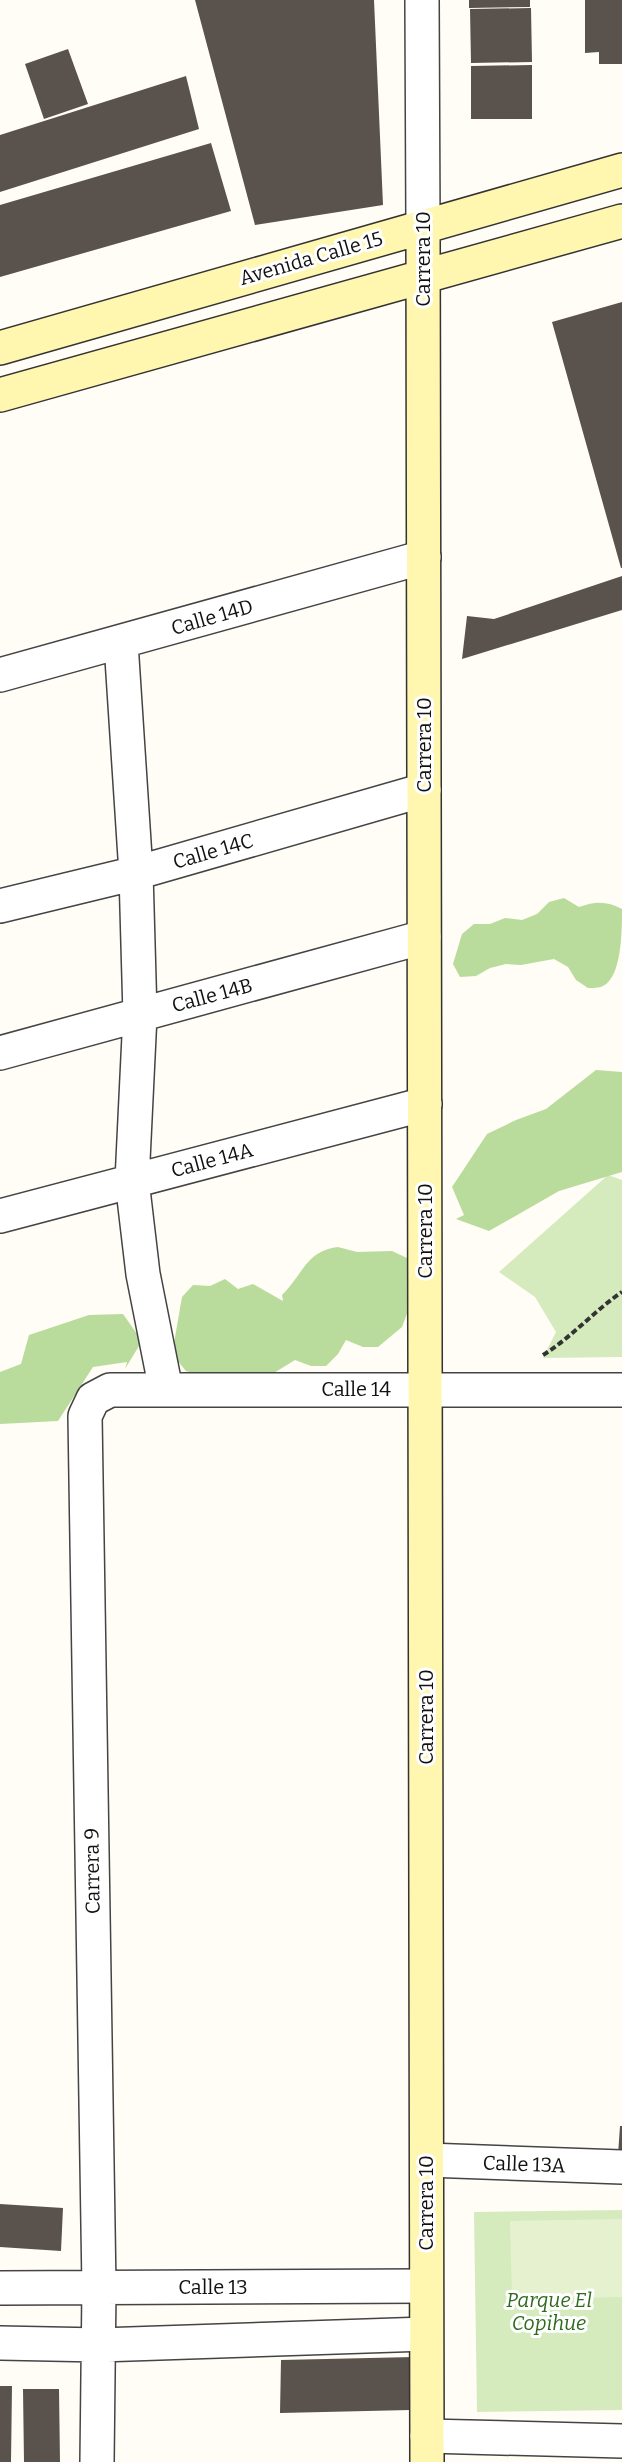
<svg xmlns="http://www.w3.org/2000/svg" width="622" height="2462" font-family="Bitter,serif">
  <rect width="100%" height="100%" fill="#fffdf5"/>
  <!-- green -->
  <path fill="#d5ebbd" d="M608,1175L622,1180V1357L543,1358L556,1332L535,1297L499,1272Z
    M622,2210V2410L477,2412L474,2212Z"/>
  <!-- forest -->
  <path fill="#b9dc9c" d="M564,898L579,907C596,901 607,901 622,909C622,930 622,977 603,986C599,988 592,988 588,988L576,980L568,967L554,959L521,965L506,964L490,968L476,976L460,977L453,964L462,934L474,924H490L505,918L522,920L537,914L549,902Z
    M596,1070L622,1072V1172L559,1191L489,1231L456,1219L464,1215L452,1187L487,1134L516,1120L546,1109Z
    M338,1247L357,1252L392,1251L409,1259L412,1277L408,1311L402,1327L378,1347H363L346,1340L338,1354L326,1366H311L295,1360L269,1376L202,1377L186,1371L176,1359L174,1343L182,1297L193,1285L210,1286L225,1279L238,1289L253,1284L283,1301L282,1295C304,1273 306,1251 338,1247Z
    M123,1314L142,1341L125,1369L127,1362L93,1367L58,1421L0,1424V1372L21,1364L29,1335L89,1315Z"/>
  <!-- pitch -->
  <path fill="#e6f2cf" d="M622,2219V2297L512,2299L510,2221Z"/>
  <!-- building -->
  <path fill="#5a524d" d="M195,0H374L383,205L255,225Z
    M469,0H530V7L469,8Z
    M585,0H622V64H599V52L585,53Z
    M531,8L532,62L471,63L470,9Z
    M68,49L88,104L44,119L25,64Z
    M532,65V119H471V66Z
    M186,76L199,129L0,192V135Z
    M211,143L231,211L0,277V205Z
    M622,302V568H621L552,322Z
    M622,576V610L462,659L467,616L494,619Z
    M620,2126H622V2156L618,2155Z
    M0,2204L63,2208L61,2251L0,2247Z
    M414,2357L410,2410L280,2413L281,2360Z
    M0,2386H12L11,2462H0Z
    M23,2389H59L60,2462H24Z"/>
  <g fill="none" stroke-linecap="round" stroke-linejoin="round">
    <!-- street casing -->
    <g stroke="#444" stroke-width="36">
      <path id="street" d="M422,0L423,226
        M121,643L136,873L140,1015L132,1181L143,1274L166,1390
        M0,675L424,557
        M0,906L136,873L424,790
        M0,1053L424,937
        M0,1216L425,1104
        M427,2160L622,2167
        M0,2288L426,2286
        M0,2343L100,2345L426,2334
        M427,2436L622,2441
        M97,2462L99,2288L85,1416L93,1399L110,1390H622"/>
    </g>
    <!-- secondary casing -->
    <g stroke="#333" stroke-width="36">
      <path id="secondary" d="M423,226L427,2462
        M0,348L622,170
        M0,395L622,221"/>
    </g>
    <!-- path -->
    <path stroke="#333" stroke-width="4" stroke-dasharray="6 3" stroke-linecap="butt" d="M543,1355C572,1337 594,1311 622,1292"/>
    <!-- street -->
    <use href="#street" stroke="#fff" stroke-width="33"/>
    <!-- secondary -->
    <use href="#secondary" stroke="#fff6b0" stroke-width="33"/>
  </g>
  <g text-anchor="middle" dominant-baseline="central" stroke-width="6" stroke-linejoin="round" paint-order="stroke">
    <!-- street labels -->
    <g font-size="20" fill="#111" stroke="#fff">
      <text transform="translate(311 258) rotate(-16)">Avenida Calle 15</text>
      <text transform="translate(423 259) rotate(-90)">Carrera 10</text>
      <text transform="translate(212 617) rotate(-16)">Calle 14D</text>
      <text transform="translate(424 745) rotate(-90)">Carrera 10</text>
      <text transform="translate(213 851) rotate(-16)">Calle 14C</text>
      <text transform="translate(212 995) rotate(-15)">Calle 14B</text>
      <text transform="translate(212 1160) rotate(-15)">Calle 14A</text>
      <text transform="translate(425 1231) rotate(-90)">Carrera 10</text>
      <text x="356" y="1389">Calle 14</text>
      <text transform="translate(426 1717) rotate(-90)">Carrera 10</text>
      <text transform="translate(92 1871) rotate(-91)">Carrera 9</text>
      <text transform="translate(524 2164) rotate(2)">Calle 13A</text>
      <text transform="translate(426 2203) rotate(-90)">Carrera 10</text>
      <text x="213" y="2287">Calle 13</text>
    </g>
    <!-- park labels -->
    <g font-size="20" font-style="italic" fill="#2f6b1f" stroke="#fff">
      <text x="549" y="2300">Parque El<tspan x="549" dy="23">Copihue</tspan></text>
    </g>
  </g>
</svg>
